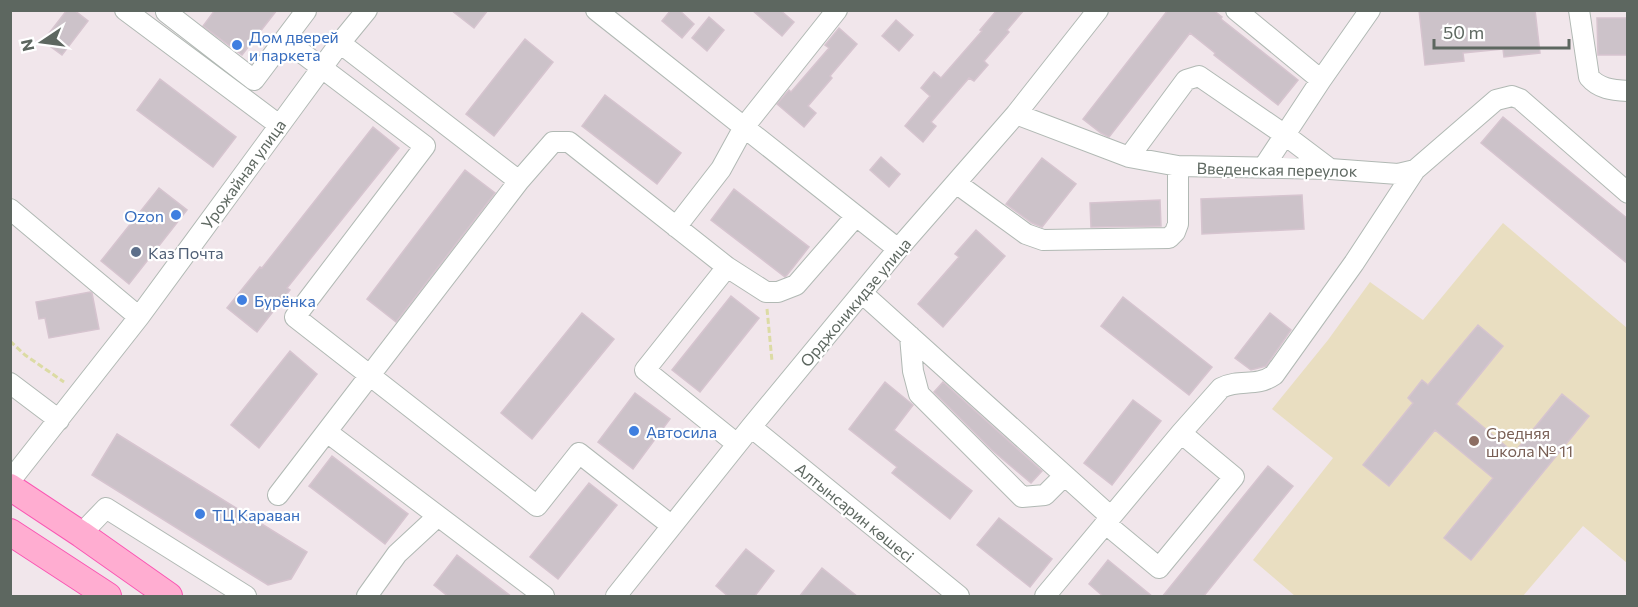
<svg xmlns="http://www.w3.org/2000/svg" width="1638" height="607" font-family="Commissioner,sans-serif">
  <rect width="100%" height="100%" fill="#f1e6eb"/>
  <!-- green -->
  <path fill="#e9dec1" d="M1503,223L1627,328V563L1583,526L1523,596H1295L1253,560L1333,458L1272,409L1328,340L1370,282L1423,320Z"/>
  <!-- building -->
  <path fill="#ccc2c9" stroke="#d6c4cf" stroke-width="1.5" d="M67,10H74L88,21L62,55L43,41Z
    M215,10H277L242,55L203,26Z
    M451,10H488L474,28Z
    M671,10H679L694,24L682,38L662,21Z
    M752,10H780L794,22L782,36Z
    M997,10H1024L1007,30L1009,32L984,61L988,65L974,81L969,78L931,122L936,126L923,142L905,126L930,96L921,88L934,72L941,78L982,31L980,30Z
    M1168,10H1213L1222,17L1221,19L1298,80L1278,105L1214,55L1215,53L1190,33L1109,137L1101,133L1083,119Z
    M1419,10H1535L1540,53L1504,57L1503,49L1463,53L1464,61L1425,65Z
    M709,17L724,30L707,51L692,38Z
    M1597,18H1628V55H1598Z
    M896,20L913,35L899,51L882,36Z
    M839,28L857,44L830,76L832,78L808,106L816,113L804,127L777,104L789,90L791,92L829,48L825,45Z
    M525,39L553,62L494,136L466,114Z
    M160,79L236,137L213,167L137,110Z
    M605,95L681,153L657,184L582,126Z
    M1503,117L1628,219V264L1481,143Z
    M373,127L399,148L287,288L290,290L257,332L227,308L260,267L262,268Z
    M881,157L900,174L889,187L870,170Z
    M1042,158L1076,184L1042,227L1032,223L1006,204Z
    M465,170L495,193L396,322L367,299Z
    M159,188L187,210L129,284L101,261Z
    M734,189L809,247L787,275L785,277L711,220Z
    M1302,195L1304,229L1202,234L1201,199Z
    M1160,200L1161,226L1091,227L1090,203Z
    M976,230L1005,256L943,327L918,304L959,257L955,254Z
    M90,292L92,293L99,329L49,338L45,318L39,319L36,302Z
    M731,296L759,318L700,392L672,370Z
    M1123,297L1212,367L1189,395L1101,326Z
    M582,313L614,339L532,439L501,413Z
    M1270,313L1291,330L1266,366L1251,370L1235,358Z
    M1478,325L1503,346L1456,404L1514,453L1562,394L1589,416L1471,560L1444,538L1493,478L1435,430L1389,486L1363,465L1413,403L1408,398L1422,380L1428,385Z
    M290,351L317,374L259,448L231,425Z
    M885,382L913,405L894,430L972,491L950,519L892,473L897,467L849,429Z
    M943,382L1042,471L1031,483L992,450L934,392Z
    M635,393L670,419L633,469L598,442Z
    M1133,400L1161,421L1112,485L1084,463Z
    M117,434L307,552L291,579L268,585L92,475Z
    M332,456L408,514L385,544L309,486Z
    M1268,466L1293,486L1203,597H1162Z
    M589,483L617,505L558,579L530,557Z
    M999,518L1052,559L1030,587L977,545Z
    M746,549L774,571L754,597H729L716,586Z
    M457,555L512,597H449L434,585Z
    M1108,560L1153,597H1104L1089,584Z
    M822,568L858,597H799Z"/>
  <g fill="none" stroke-linecap="round" stroke-linejoin="round">
    <!-- minor casing -->
    <g stroke="#b1b9b4" stroke-width="22">
      <path id="minor" d="M125,10L279,125
        M167,10L166,12L254,80L306,11
        M596,10L898,249
        M1236,10L1321,80
        M1579,10L1589,77C1599,89 1612,90 1628,91
        M285,40L425,146L295,317L537,506L579,453L672,526
        M1016,114L1129,157L1178,166L1330,169L1398,174L1415,170L1496,100L1512,96L1520,99L1628,193
        M1129,157L1186,80L1199,76L1285,135L1330,169
        M1263,168L1321,80L1370,10
        M519,181L553,142H569L727,267L766,292H778L796,285L856,216
        M956,183L1026,234L1043,240L1169,238L1175,232L1178,224V166
        M10,209L139,317
        M676,227L721,169L744,127L837,10
        M727,267L645,370L737,444
        M862,293L1111,517
        M910,336L913,371L919,394L1022,497L1045,495L1064,476
        M10,383L59,420
        M751,427L959,596
        M327,432L544,596
        M10,481L139,317L340,43L367,10
        M278,495L519,181L340,43
        M1106,524L1159,568L1234,477L1181,433
        M81,534L106,508L246,596
        M367,596L397,554L438,516
        M616,596L751,427L898,249L1016,114L1098,10
        M1045,596L1181,433L1221,388C1241,378 1255,388 1274,375L1354,263L1415,170"/>
    </g>
    <!-- major casing -->
    <g stroke="#fa56b3" stroke-width="28">
      <path id="major" d="M10,487L81,534L169,596
        M10,532L108,596"/>
    </g>
    <!-- path -->
    <path stroke="#dcdba4" stroke-width="3" stroke-dasharray="6 3" stroke-linecap="butt" d="M767,309L772,361
      M10,341L25,355L64,382"/>
    <!-- minor -->
    <use href="#minor" stroke="#fff" stroke-width="20"/>
    <!-- major -->
    <use href="#major" stroke="#ffadd1" stroke-width="26"/>
  </g>
  <!-- markers -->
  <g fill="#3f7fe0" stroke="#fff" stroke-width="2">
    <circle cx="237" cy="45" r="6"/>
    <circle cx="176" cy="215" r="6"/>
    <circle cx="242" cy="300" r="6"/>
    <circle cx="634" cy="431" r="6"/>
    <circle cx="200" cy="514" r="6"/>
  </g>
  <circle fill="#5c6f8a" stroke="#fff" stroke-width="2" cx="136" cy="252" r="6"/>
  <circle fill="#8d6e63" stroke="#fff" stroke-width="2" cx="1474" cy="441" r="6"/>
  <g text-anchor="middle" dominant-baseline="central" stroke-width="4.5" stroke-linejoin="round" paint-order="stroke">
    <!-- shop labels -->
    <g font-size="16" fill="#366cbe" stroke="#fff" text-anchor="start">
      <text x="249" y="36">Дом дверей<tspan x="249" dy="18">и паркета</tspan></text>
      <text x="164" y="215" text-anchor="end">Ozon</text>
      <text x="254" y="300">Бурёнка</text>
      <text x="646" y="431">Автосила</text>
      <text x="212" y="514">ТЦ Караван</text>
    </g>
    <!-- street labels -->
    <g font-size="16" fill="#5d6760" stroke="#fff">
      <text transform="translate(1277 169) rotate(1)">Введенская переулок</text>
      <text transform="translate(243 174) rotate(-54)">Урожайная улица</text>
      <text transform="translate(855 302) rotate(-50)">Орджоникидзе улица</text>
      <text transform="translate(855 512) rotate(39)">Алтынсарин көшесі</text>
    </g>
    <!-- service labels -->
    <g font-size="16" fill="#4e5e75" stroke="#fff" text-anchor="start">
      <text x="148" y="252">Каз Почта</text>
    </g>
    <!-- education labels -->
    <g font-size="16" fill="#785e54" stroke="#fff" text-anchor="start">
      <text x="1486" y="432">Средняя<tspan x="1486" dy="18">школа № 11</tspan></text>
    </g>
  </g>
  <!-- border -->
  <rect width="1638" height="607" fill="none" stroke="#5d6760" stroke-width="24"/>
  <!-- north arrow -->
  <g transform="translate(42 42) rotate(257)" stroke="#ffffff" stroke-width="4.5" paint-order="stroke">
  <path d="M0-4.5L10 22L0 15L-10 22Z" fill="#5d6760"/>
  <text y="-9" font-size="16" font-weight="bold" text-anchor="middle" fill="#5d6760">N</text>
  </g>
  <!-- scale -->
  <path d="M1434 39v9h135v-9" fill="none" stroke="#5d6760" stroke-width="3"/>
  <text x="1443" y="39" font-size="18" fill="#5d6760" stroke="#ffffff" stroke-width="4.5" paint-order="stroke">50 m</text>
</svg>
